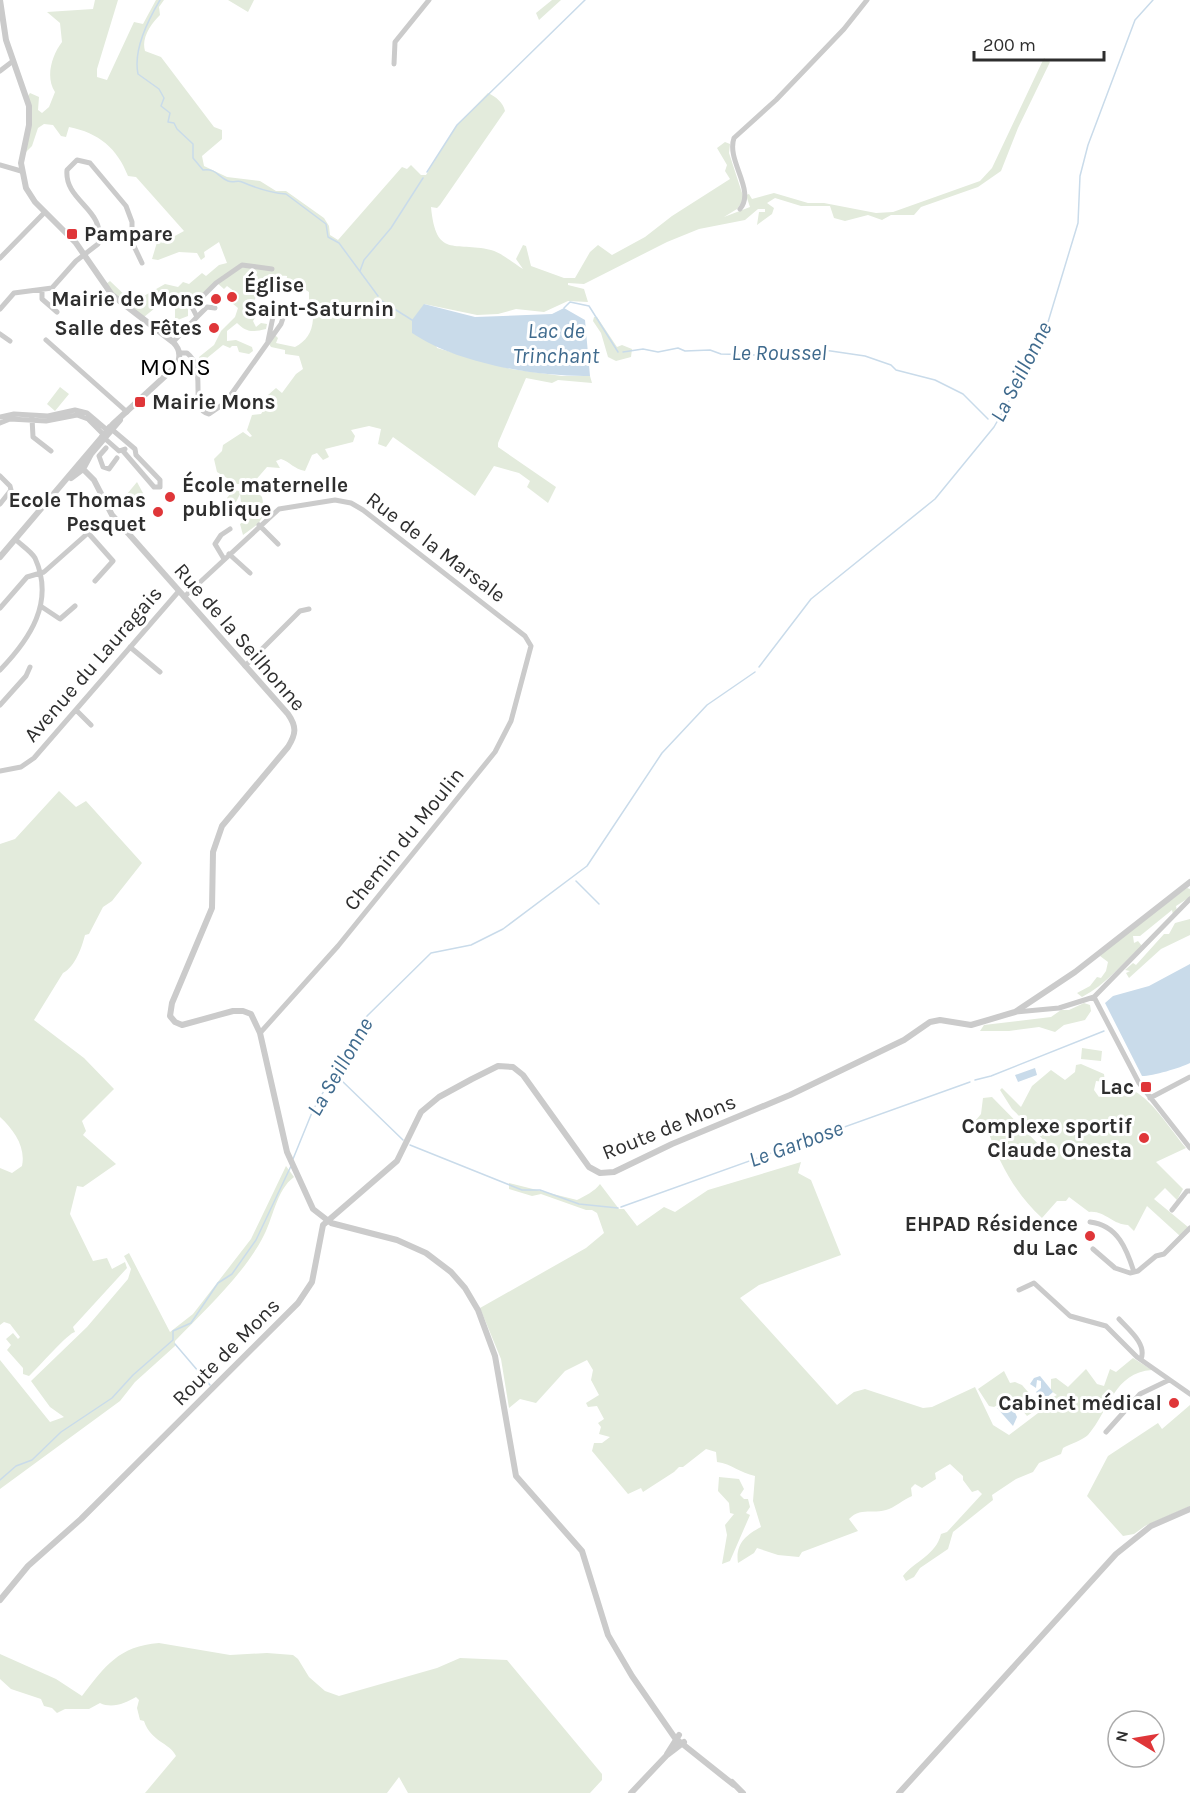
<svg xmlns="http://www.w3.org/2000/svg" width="1190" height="1793" font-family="Karla,sans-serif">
  <rect width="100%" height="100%" fill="#fff"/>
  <!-- green -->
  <path fill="#e3ebdc" d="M95,0H118L97,69V77L107,80L134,22L143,24L156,0H164L159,7L160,15C151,24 141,38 145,51L161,57L214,127L222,130V139L202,156L204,166L227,177L260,181L276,191H286L324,218L329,226L330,235L338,240L402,167L407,169L411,165L421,175H426L456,126L488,93C496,97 503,102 505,111L440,205L437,208L431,207C436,259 454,241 491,250C502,253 513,263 523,269L516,259L523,245L526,246L531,266L564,278H575L590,252L598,245L612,255L645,237L672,216L730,179L725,171L727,165L717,148L725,142L730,144L729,153L744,199L737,209L724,217L750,207L746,195L749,194L752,199L774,193L808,203H824L876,213L893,212L980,181L992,168L1044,58L1050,62L1018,128L1001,171L978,187L921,207L914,215H891L882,220L868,215L845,221L834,218L830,206H801L775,198L767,203L774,208L772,214L757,225L759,212H765V209H758L745,220L699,229L667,242L584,284L568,283V285L584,289L588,302L568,301L544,312L516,309L498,314L477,315L424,304L437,348L511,369L562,376H590L592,383L558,380L552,383L526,378L498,443V447L556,487L548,503L527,487L530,481L519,473L494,466L475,496L393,437L386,447L378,444L381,429L369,426L351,430L355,436L353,442L325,449L329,457L323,460L317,453L312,455L305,471C294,469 290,462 281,459L276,461L280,468L267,467L254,482L258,486V493L262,497L265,513L258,524L243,535L240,524L250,517L254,518L256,511L241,502L240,494L236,502L231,503L227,498L233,490L239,491L245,484H237L217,472L214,459L222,451L223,445L243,432L250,437L252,436L247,430L252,415L261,414L269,402L268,395L276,388L282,393L296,374L303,369L299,356L285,354V350L271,347L269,344L275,335L278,338L276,343L295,347C306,341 312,333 313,319L310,316H320L322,310L319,304L309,300V292L304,289L297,293L286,292L287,276C271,273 261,290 253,302L261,304L263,311L260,310L253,321L256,327L261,323L267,324L266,329C253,332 247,333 237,323L227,331V341L236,340L252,347L253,351L249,354L239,352L237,346H232L230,348L223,345L201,363L199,357L214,345L221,331L235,317L238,308L232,303L239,295L227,286L224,289L216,282L188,306V316L175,321V304H167L158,299L154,302L155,308L144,317L117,296L106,284L110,281L130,300L135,301L165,284L178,287L183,282L189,284L202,273L206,276L219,265L227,263L219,242L204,252L205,257L201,260L197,253L179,252L158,260L152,259L158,239L162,243L184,231L136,177L128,176C117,148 99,133 69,127L66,137L61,136L53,125L44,124L38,128L32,146L24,154L32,122L28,96L30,93L39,97L38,110L42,113L49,107L55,92C45,77 52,55 62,42L60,23L47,12L93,9Z
    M228,0H254L248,12Z
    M552,0H561L539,20L536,13Z
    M594,317H597L617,347L622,345L632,349L631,357L616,361L608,357L601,333L593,321Z
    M60,387L69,394L55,411L47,404Z
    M137,482L143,493L141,502L135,505L128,499L127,494Z
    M59,791L76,807L86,801L142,863L112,901L103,907L89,934L85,935C82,947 75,967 63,973L34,1020L84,1058L114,1089L82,1121L86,1131L83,1135L116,1164L83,1187L77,1186L70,1214L93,1261L107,1258L112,1269L125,1262L127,1268L73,1327L75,1332C69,1332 38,1368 29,1376L23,1374V1368L7,1350L11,1345L6,1339L13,1333L18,1339L20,1337L10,1324L4,1322L0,1325V1168L12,1173L22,1166C26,1147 14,1130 0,1117V844L15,839Z
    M1187,888L1190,889V897L1176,906L1177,911L1173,915L1172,910L1140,936H1133L1134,943L1138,941L1142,946C1121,964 1106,985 1082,997L1077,993L1090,986L1097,977L1101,978L1106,971L1108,962L1100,956L1111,944Z
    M1190,919V935L1161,949L1129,978L1126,973L1130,971L1125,970L1133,963L1136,965L1164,934H1169L1175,923Z
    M1084,1003L1090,1005L1091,1011L1085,1020L1064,1025L1055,1032L1039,1027L1009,1031H980L984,1025L1051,1017L1061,1010H1069Z
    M1082,1048L1102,1051L1101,1061L1081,1059Z
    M1081,1064L1104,1074L1105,1082L1096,1081L1094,1090L1099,1097C1108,1092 1120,1086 1131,1090C1149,1095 1173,1133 1186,1148L1156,1162L1183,1189L1177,1200L1165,1188L1154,1199L1188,1227L1180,1236L1147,1206L1134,1231L1128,1225C1113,1225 1104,1210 1089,1212L1069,1197L1066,1201H1057L1042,1218C1015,1193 999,1163 987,1128L979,1127L976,1120L981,1114L983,1098L992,1097L1053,1159L1055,1151L1012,1109L1000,1090L1002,1088L1021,1107L1032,1086L1051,1070L1065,1080L1075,1072L1076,1065Z
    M801,1162L798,1173L811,1180L841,1255L759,1285L740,1298L837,1405L854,1392L865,1389L923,1408L932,1407L975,1387L993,1425L1009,1435L1042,1410L1043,1403L1057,1395L1051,1391V1379L1056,1378L1068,1387L1086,1369L1097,1384L1104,1386L1110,1369L1116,1372L1133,1358L1152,1370C1114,1372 1109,1411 1088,1435C1083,1440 1070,1444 1063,1448L1061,1454L1039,1463L1033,1472L1016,1479L992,1495L993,1500L953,1532L948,1549L920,1568L914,1577L906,1581L903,1576C915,1561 936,1555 941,1534L947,1532L982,1494L978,1490L972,1492L963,1480V1476L950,1464L935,1473L936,1479L922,1488L915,1484L911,1488L912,1496C904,1499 894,1508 886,1510C873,1514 860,1507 849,1519L858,1531L802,1552L799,1557L778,1555L757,1548L754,1553L738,1563C735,1544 746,1535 761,1527L753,1501L755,1476C740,1473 732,1464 717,1462L716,1452L706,1449L683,1467H679L674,1472L643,1492L641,1488L628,1494L592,1451L594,1443H602L610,1437L599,1434L601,1427L598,1423L604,1419L597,1406L588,1407L586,1403L599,1395L591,1380L593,1370L587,1360L565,1371L536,1403L520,1399L509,1408L501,1359L480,1308L586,1248L604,1233L597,1213L592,1210H586L541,1194L532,1196L509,1189V1183L577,1200C585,1196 595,1191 600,1184L619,1209H624L637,1226L664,1207L675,1212L708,1190Z
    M286,1166L294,1177C276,1190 273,1220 262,1239C242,1276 204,1311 175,1341V1346L135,1382L120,1401L0,1489V1360L50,1422L64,1417L50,1407L31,1381L87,1327L128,1279L131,1269L124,1256L129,1253L170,1332L193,1314L251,1239Z
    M1004,1371L1010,1383L1015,1382L1022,1385L1041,1407L1027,1416L1011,1397L994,1407L989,1406L978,1389Z
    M1190,1405V1506L1145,1526L1134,1534L1123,1536L1087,1496L1108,1456L1158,1423L1162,1429Z
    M719,1477L739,1479L744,1489L740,1495L744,1499H748L750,1507L746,1513L750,1515L730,1561L722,1564L727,1535L725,1525L734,1514L730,1513L729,1503L718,1491Z
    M159,1643L230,1655L267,1653L293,1655L298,1659L309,1677L325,1691L339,1696L437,1668L460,1658L507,1660L602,1774V1780L590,1793H408L399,1777L387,1793H145L176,1756C169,1742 151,1742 144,1721L140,1720L137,1708L139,1700L136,1697C126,1703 112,1709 100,1703L89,1709H65L57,1713L52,1708L44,1706L41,1699L11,1689L0,1679V1654L56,1679L82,1696C105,1666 119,1646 159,1643Z"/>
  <!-- water -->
  <path fill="#c9dbea" d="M424,304L475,317L552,314L564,308L585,320L590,376C536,377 456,363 412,333V320Z
    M1190,964V1063C1180,1068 1153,1076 1142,1076L1105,1003L1113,996L1149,986Z
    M1035,1068L1037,1075L1018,1082L1015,1075Z
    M1040,1376L1053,1392L1044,1400L1036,1392L1041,1388V1381L1037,1380L1036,1388L1030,1384L1034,1378Z
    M1007,1401L1012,1406L1017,1417L1013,1426L997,1408Z"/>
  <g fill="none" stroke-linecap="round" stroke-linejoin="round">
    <!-- stream -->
    <path stroke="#c9dbea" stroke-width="1.5" d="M160,0C148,20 133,50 138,74L159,89L164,98L161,106L170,113L168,122L174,123L177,129L193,144V158L203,170C216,168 218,177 228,181C233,183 238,180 242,182C256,188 272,193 286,194L326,224L328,237L339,243L378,296
      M427,172L457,125L585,0
      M360,271L364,260L391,228L423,178
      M380,300L412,320
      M564,308L570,302L589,306L618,352
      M623,352L643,349L658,352L678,348L685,351L710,350L721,354L755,355L797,349L824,350L865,356L891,365L896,370L935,380L963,394L988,419
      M759,667L811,599L935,499L994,427L1037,352L1045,332L1078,223L1080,176L1088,145L1135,20L1153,0
      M576,881L599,904
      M339,1078L403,1140
      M975,1080L991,1076L1104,1031
      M410,1145L522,1190H540L579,1204L618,1208
      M293,1159L313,1110L367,1016L431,953L471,945L503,929L587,866L662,753L707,705L755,672
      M621,1207L970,1082
      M175,1344L210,1385
      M0,1480L16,1466L32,1460L61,1432L112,1398L133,1375L173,1340V1331L191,1323L218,1283L232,1274L256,1240L291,1166"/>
    <!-- minor -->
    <path stroke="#cbcbcb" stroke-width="5" d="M394,64L395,42L429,0
      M0,71L13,61
      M0,165L21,171
      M740,209C756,190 726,161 734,138L776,100L844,29L867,0
      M0,258L45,212
      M42,290V299L57,312
      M0,309L14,293L52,288L76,261L98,244C107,209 64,202 67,170L77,160L90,163L126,206L132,222V242L142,263
      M197,317L207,307L215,308
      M0,334L10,341
      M46,340L127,412
      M173,342L197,317L192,307L216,283L242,265L272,269
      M180,353H187C209,370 187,409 209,414L225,403L281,324L284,315L280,309L274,312L268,341
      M178,363L196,365
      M0,417L14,414L48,416L75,410L87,413L107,430
      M32,418L33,437L51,451
      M0,423L10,419L46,421L77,415L88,419L103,434
      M109,427L135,449L136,455L160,480V487H154L123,451
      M102,436L119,451L125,449
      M106,448L99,456L103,467L109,469L117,458
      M0,476L10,486L11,490L0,504
      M74,517L113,561L95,581
      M259,525L278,544
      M229,554L250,573
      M224,559L215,544L221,535L230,529
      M184,597L279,509L335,500L351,503L363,510L525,636L531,646L511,721L495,752L338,946L260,1033
      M42,607L60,619L75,606
      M0,608L27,577L44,572L88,533
      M130,647L160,672
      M245,666L300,611L309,609
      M0,670C30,639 55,602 35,558C31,551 21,545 15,539
      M0,705L26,676L30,667
      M76,710L91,725
      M0,771L21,767L34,758L179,591
      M1094,997L1139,1083L1190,1148
      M1094,997L1190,899
      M1015,1012L1059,1008L1094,997
      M1150,1098L1190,1077
      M1172,1210L1187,1191H1190
      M1090,1222C1118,1225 1127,1250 1134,1272
      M1093,1249L1115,1268L1130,1273L1138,1271L1156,1256L1164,1254L1190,1228
      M1019,1290L1034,1283L1070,1316L1106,1326L1137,1357L1190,1394
      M1119,1319C1129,1330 1147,1344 1141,1359
      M1106,1432L1140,1394L1169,1380"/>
    <!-- tertiary -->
    <path stroke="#cbcbcb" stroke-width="6" d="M79,465L94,480L112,515L288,714C297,727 296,734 288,747L222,826L213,852L212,908L172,1003L170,1016L175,1022L182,1025L233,1011H243L251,1014L260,1033L287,1152L313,1209L331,1223L397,1240L426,1253L451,1272L465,1288L478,1310L495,1356L516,1476L582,1551L608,1635L632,1676L675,1738L734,1785
      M71,478L83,469L91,454L120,420
      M0,557L113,424L175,367C181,359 181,350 173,342L112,295L76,243L35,202L26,188L21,163L29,125V106L6,40L0,0
      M0,1600L28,1566L81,1519L298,1303L312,1282L323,1225L397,1161L421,1112L439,1097L472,1079L498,1066L513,1067L523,1075L589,1167L600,1173L614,1172L672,1144L790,1095L904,1040L930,1022L940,1020L971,1025L1015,1012L1075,972L1190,882
      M667,1754L679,1735
      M732,1782L743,1793
      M631,1793L667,1755L684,1742
      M899,1793L1116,1554L1151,1526L1190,1509"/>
  </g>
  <!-- markers -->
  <g fill="#df3639" stroke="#fff" stroke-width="2">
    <rect x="66" y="228" width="12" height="12" rx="3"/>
    <circle cx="232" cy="297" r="6"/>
    <circle cx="216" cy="299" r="6"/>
    <circle cx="214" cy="328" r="6"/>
    <rect x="134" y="396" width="12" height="12" rx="3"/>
    <circle cx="170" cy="497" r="6"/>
    <circle cx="158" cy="512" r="6"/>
    <rect x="1140" y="1081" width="12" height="12" rx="3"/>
    <circle cx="1144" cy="1138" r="6"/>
    <circle cx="1090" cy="1236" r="6"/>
    <circle cx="1174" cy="1403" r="6"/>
  </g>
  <g text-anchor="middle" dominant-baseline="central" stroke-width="6" stroke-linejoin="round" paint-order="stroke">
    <!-- poi labels -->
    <g font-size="21" font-weight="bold" fill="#2e2e2e" stroke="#fff" text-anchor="end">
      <text x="84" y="234" text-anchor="start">Pampare</text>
      <text x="244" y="285" text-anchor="start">Église<tspan x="244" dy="24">Saint-Saturnin</tspan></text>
      <text x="204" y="299">Mairie de Mons</text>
      <text x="202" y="328">Salle des Fêtes</text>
      <text x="152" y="402" text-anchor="start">Mairie Mons</text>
      <text x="182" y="485" text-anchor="start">École maternelle<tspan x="182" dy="24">publique</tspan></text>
      <text x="146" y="500">Ecole Thomas<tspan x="146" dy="24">Pesquet</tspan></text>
      <text x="1134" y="1087">Lac</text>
      <text x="1132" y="1126">Complexe sportif<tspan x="1132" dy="24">Claude Onesta</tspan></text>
      <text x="1078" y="1224">EHPAD Résidence<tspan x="1078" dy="24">du Lac</tspan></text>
      <text x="1162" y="1403">Cabinet médical</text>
    </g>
    <!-- street labels -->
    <g font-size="21" fill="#2e2e2e" stroke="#fff">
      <text transform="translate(436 547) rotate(37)">Rue de la Marsale</text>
      <text transform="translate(240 637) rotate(49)">Rue de la Seilhonne</text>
      <text transform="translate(93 664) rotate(-49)">Avenue du Lauragais</text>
      <text transform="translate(404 839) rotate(-51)">Chemin du Moulin</text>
      <text transform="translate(669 1127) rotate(-22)">Route de Mons</text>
      <text transform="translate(226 1352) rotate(-45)">Route de Mons</text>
    </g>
    <!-- water labels -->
    <g font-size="22" font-style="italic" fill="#3f6a8d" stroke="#fff">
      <text x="556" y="331">Lac de<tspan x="556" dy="25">Trinchant</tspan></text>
      <text x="779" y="353">Le Roussel</text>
      <text transform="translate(1021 372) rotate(-63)">La Seillonne</text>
      <text transform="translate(340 1067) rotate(-60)">La Seillonne</text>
      <text transform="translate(796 1144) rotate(-20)">Le Garbose</text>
    </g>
    <!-- quarter labels -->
    <g font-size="24" letter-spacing="1.5" fill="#000" stroke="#fff">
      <text x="176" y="367">MONS</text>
    </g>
  </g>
  <!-- north arrow -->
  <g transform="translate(1136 1739) rotate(281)"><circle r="28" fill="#ffffff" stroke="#ababab" stroke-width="1.5"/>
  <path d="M0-4.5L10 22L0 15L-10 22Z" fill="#df3639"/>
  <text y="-9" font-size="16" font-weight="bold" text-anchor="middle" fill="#2e2e2e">N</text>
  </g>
  <!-- scale -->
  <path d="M974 51v9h130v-9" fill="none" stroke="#2e2e2e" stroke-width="3"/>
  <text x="983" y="51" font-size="18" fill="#2e2e2e" stroke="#ffffff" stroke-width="4.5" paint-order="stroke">200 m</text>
</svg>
